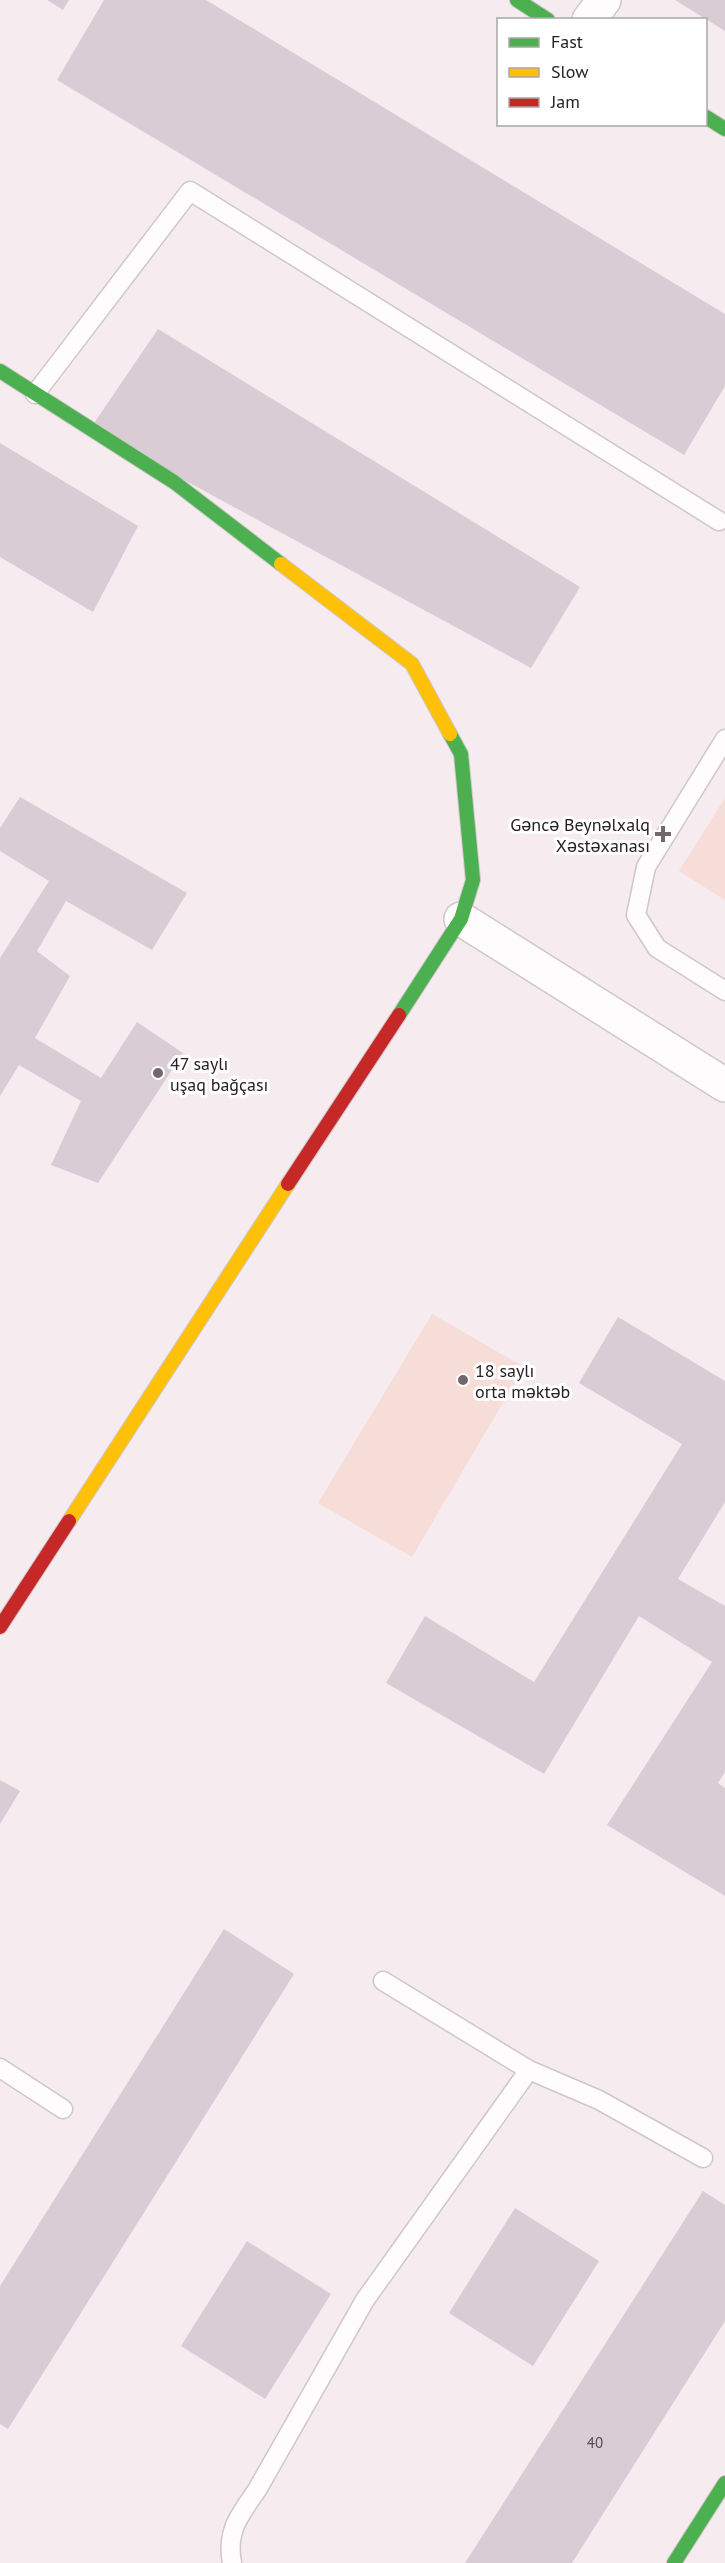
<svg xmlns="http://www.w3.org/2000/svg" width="725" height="2563" font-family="'PT Sans',sans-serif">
  <rect width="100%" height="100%" fill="#f6ebee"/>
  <!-- green -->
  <path fill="#f6ddd7" d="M725,798V900L679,871Z
    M432,1314L524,1367L412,1557L318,1503Z"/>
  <!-- building -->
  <path fill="#d9ccd4" d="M47,0H69L63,10Z
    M104,0H206L725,314V386L684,455L57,80Z
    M675,0H725V31Z
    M158,329L580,587L531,668L90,429Z
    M0,443L138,526L93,612L0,557Z
    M20,797L187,893L152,950L66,901L37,951L70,976L35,1038L101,1078L137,1022L183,1053L98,1183L51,1165L81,1101L19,1065L0,1096V958L49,881L0,851V828Z
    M618,1317L725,1381V1502L678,1579L725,1606V1772L718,1783L725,1788V1896L607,1825L712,1662L639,1616L544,1774L386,1683L425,1616L534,1682L682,1444L579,1383Z
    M0,1780L20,1791L0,1824Z
    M224,1929L294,1974L8,2429L0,2424V2286Z
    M703,2191L725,2205V2321L572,2563H465Z
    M515,2208L599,2261L533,2366L449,2313Z
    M247,2241L331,2294L265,2399L181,2346Z"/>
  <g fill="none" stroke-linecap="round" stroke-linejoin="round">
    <!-- lane casing -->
    <g stroke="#cfc7c9" stroke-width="21">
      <path id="lane" d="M35,394L190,191L719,521
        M725,739L646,867L636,915L657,948L725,991
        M383,1981L529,2070L599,2100L703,2158
        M0,2068L63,2109
        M232,2563C226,2531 239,2516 257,2490L365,2300L529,2070"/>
    </g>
    <!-- street casing -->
    <g stroke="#cfc7c9" stroke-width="36">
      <path id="street" d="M589,20L604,0
        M461,919L725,1085"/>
    </g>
    <!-- fast casing -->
    <g stroke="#cfc7c9" stroke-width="16">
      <path id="fast" d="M517,0L548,20
        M706,117L725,129
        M0,371L174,482L281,564
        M399,1015L461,919L473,880L461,754L450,734
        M674,2563L725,2483"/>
    </g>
    <!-- slow casing -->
    <g stroke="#cfc7c9" stroke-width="16">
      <path id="slow" d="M281,564L412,664L450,734
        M69,1521L288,1184"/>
    </g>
    <!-- jam casing -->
    <g stroke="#cfc7c9" stroke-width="16">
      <path id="jam" d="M288,1184L399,1015
        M0,1627L69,1521"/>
    </g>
    <!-- lane -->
    <use href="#lane" stroke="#fefcfc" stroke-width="18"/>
    <!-- street -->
    <use href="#street" stroke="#fefcfc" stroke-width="33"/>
    <!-- fast -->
    <use href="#fast" stroke="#4caf50" stroke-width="14"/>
    <!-- slow -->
    <use href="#slow" stroke="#ffc107" stroke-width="14"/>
    <!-- jam -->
    <use href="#jam" stroke="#c62828" stroke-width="14"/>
  </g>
  <!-- markers -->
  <g fill="#70686b" stroke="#fff" stroke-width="2">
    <path d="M660 825h6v6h6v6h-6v6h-6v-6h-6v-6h6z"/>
    <circle cx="158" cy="1073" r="6"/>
    <circle cx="463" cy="1380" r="6"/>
  </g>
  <g text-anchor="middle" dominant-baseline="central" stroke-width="6" stroke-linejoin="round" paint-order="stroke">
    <!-- number labels -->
    <g font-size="15" fill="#544c50">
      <text x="595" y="2442">40</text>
    </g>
    <!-- poi labels -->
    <g font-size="18" fill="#282124" stroke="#fff" text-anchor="start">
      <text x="650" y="824" text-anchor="end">Gəncə Beynəlxalq<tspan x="650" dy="21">Xəstəxanası</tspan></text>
      <text x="170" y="1063">47 saylı<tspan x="170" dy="21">uşaq bağçası</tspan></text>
      <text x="475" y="1370">18 saylı<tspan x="475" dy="21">orta məktəb</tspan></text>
    </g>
  </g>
  <!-- legend -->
  <rect x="497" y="18" width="210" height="108" fill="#ffffff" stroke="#a9a6a7" stroke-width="1.5"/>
  <rect x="509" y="38" width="30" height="9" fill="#4caf50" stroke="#a9a6a7" stroke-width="1.5"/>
  <text x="551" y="48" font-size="18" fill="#282124">Fast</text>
  <rect x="509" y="68" width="30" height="9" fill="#ffc107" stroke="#a9a6a7" stroke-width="1.5"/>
  <text x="551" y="78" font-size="18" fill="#282124">Slow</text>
  <rect x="509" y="98" width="30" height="9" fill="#c62828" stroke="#a9a6a7" stroke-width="1.5"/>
  <text x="551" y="108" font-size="18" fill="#282124">Jam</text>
</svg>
